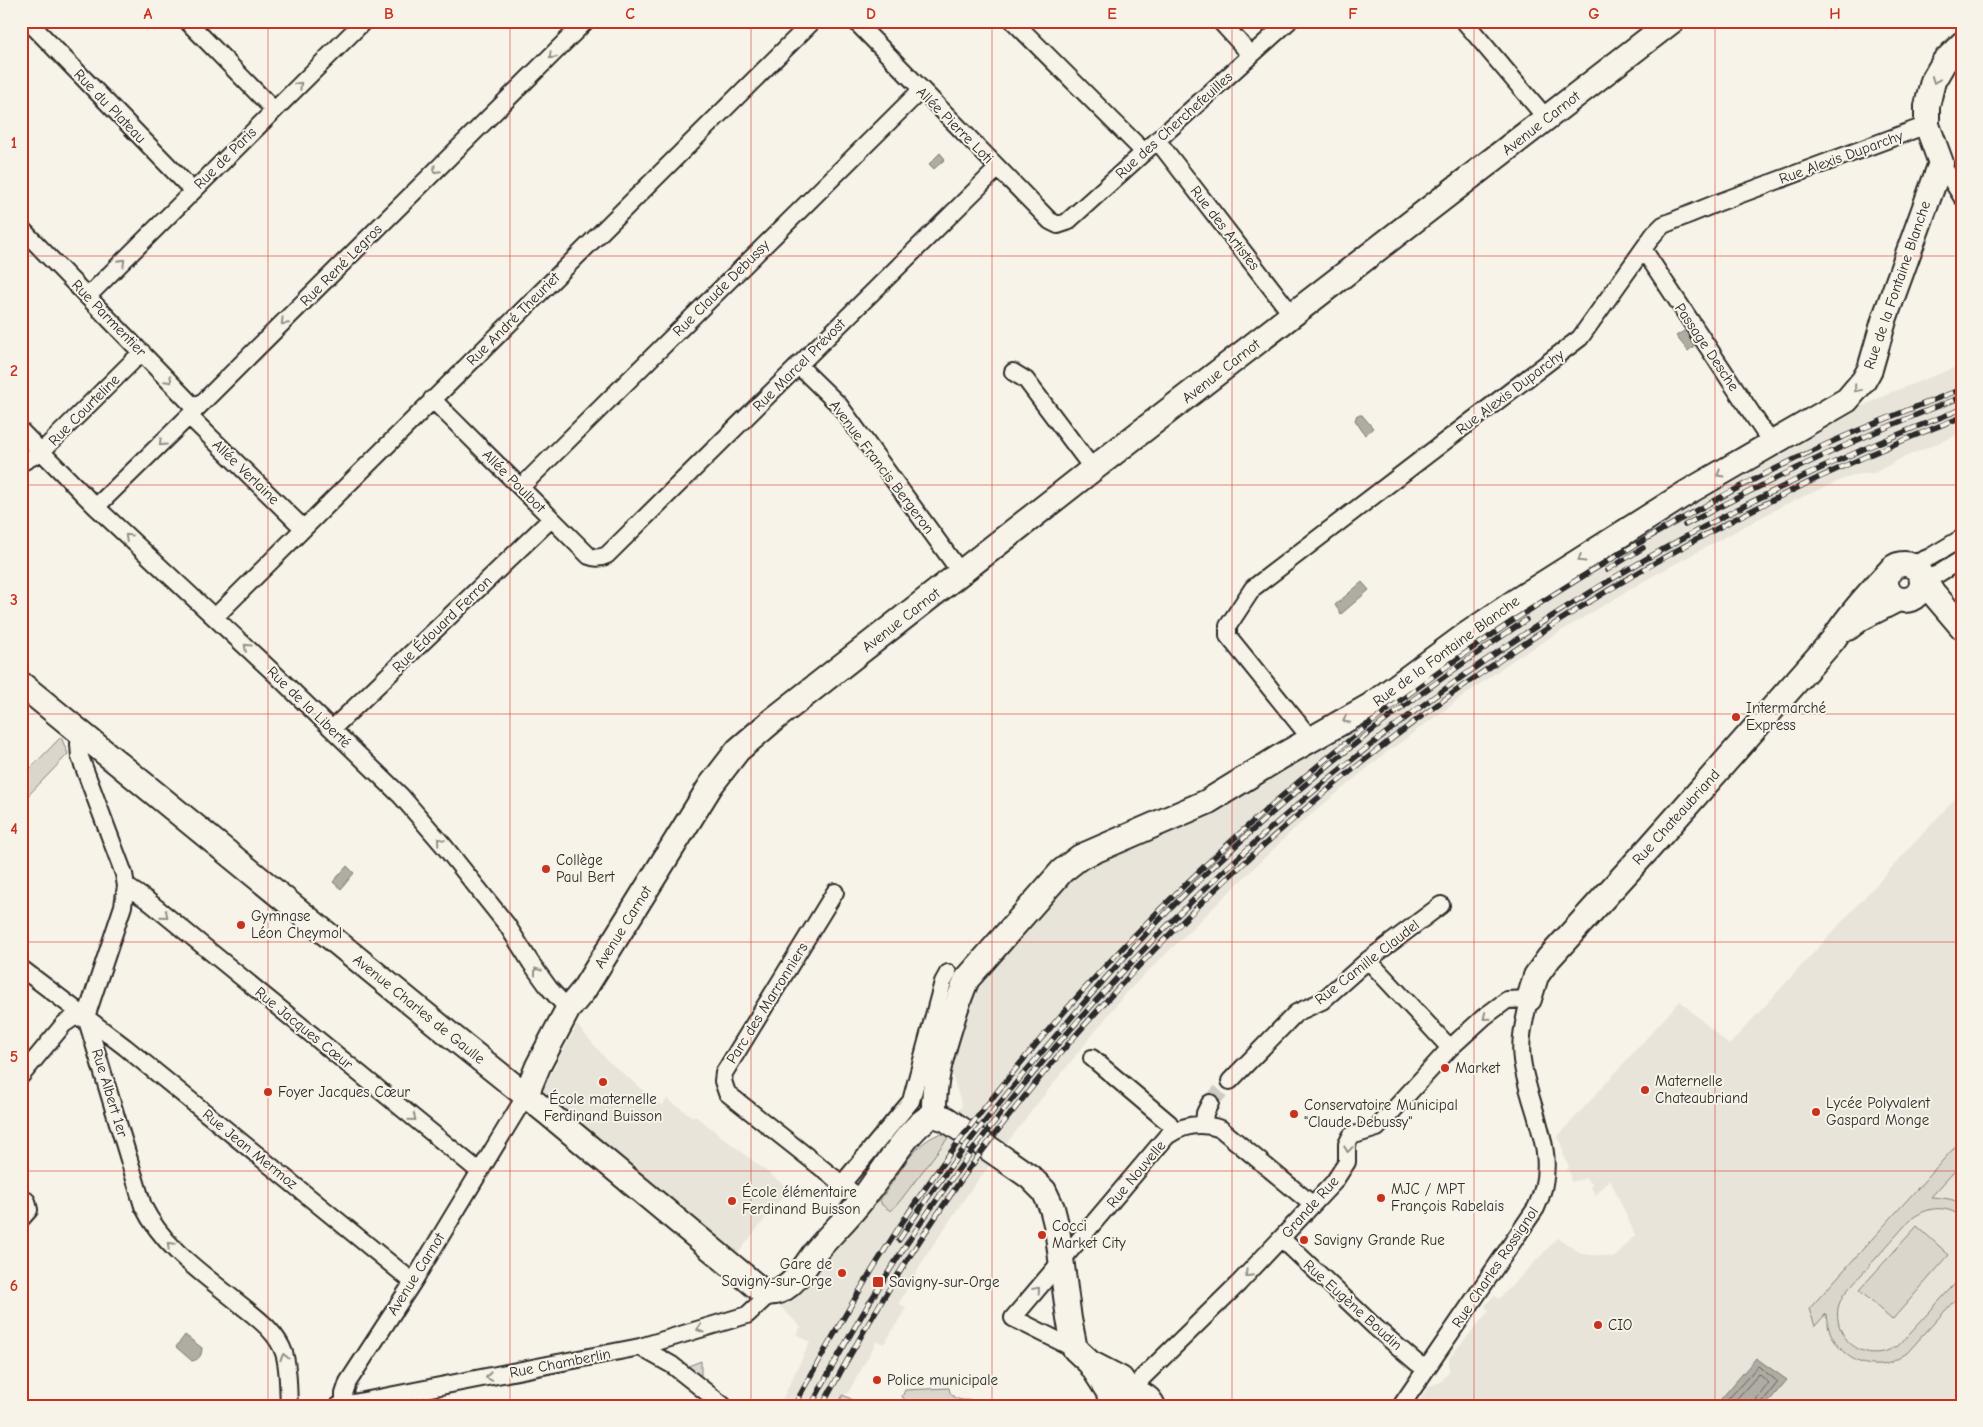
<svg xmlns="http://www.w3.org/2000/svg" width="1983" height="1427" font-family="'Comic Neue',sans-serif">
  <rect width="100%" height="100%" fill="#f7f3e8"/>
  <filter id="ink" filterUnits="userSpaceOnUse"><feTurbulence type="fractalNoise" baseFrequency=".02" numOctaves="2"/><feDisplacementMap in="SourceGraphic" scale="10" xChannelSelector="R" yChannelSelector="G"/><feConvolveMatrix kernelMatrix="1 2 1 2 8 2 1 2 1" color-interpolation-filters="sRGB"/></filter>
  <g filter="url(#ink)">
    <!-- built -->
    <path fill="#e8e4da" d="M1962,365V433L1900,459L1874,473L1853,475L1784,505L1651,577L1513,660L1383,755L1294,829L1125,994L1033,1109L969,1192L926,1256L899,1303L906,1308L884,1344L877,1341L848,1393L843,1395L837,1406H779L810,1342L796,1334L801,1327L775,1301L878,1192L892,1203L962,1106L950,1068L957,1039L969,1016L973,983L1073,868L1144,835L1643,530L1848,413L1892,392Z
      M1962,791V1406H1416L1429,1386L1441,1382L1449,1372V1358L1489,1311L1485,1306L1494,1295L1499,1299L1558,1238L1582,1254L1615,1257L1635,1235L1610,1179L1596,1195L1591,1188L1592,1184L1586,1178L1572,1182L1570,1179L1571,1176L1567,1169L1569,1166L1565,1160L1563,1154L1564,1152L1558,1137L1560,1134L1680,1001L1729,1045Z
      M577,1025L607,1060L662,1106L667,1099L693,1117L694,1115L789,1189L738,1253L541,1093Z"/>
    <!-- green -->
    <path fill="#dad6cc" stroke="#82807c" d="M61,737L68,754L21,803V778Z
      M939,1134L950,1135L900,1201L891,1211L882,1205L880,1200C897,1178 912,1144 939,1134Z
      M1962,1139V1163L1931,1197C1942,1198 1952,1198 1962,1204V1217C1945,1204 1926,1207 1910,1220L1844,1294C1842,1298 1839,1303 1838,1308C1834,1334 1856,1358 1883,1352C1888,1351 1893,1348 1898,1346L1962,1276V1292L1907,1353C1899,1358 1890,1364 1882,1365C1850,1368 1828,1342 1826,1314L1815,1326L1809,1309Z
      M1917,1226L1949,1255L1892,1320L1859,1290Z
      M701,1361V1375L697,1378L686,1367Z
      M949,1388C950,1399 961,1401 971,1400V1406H913L902,1397L905,1390Z
      M843,1395L865,1406H837Z"/>
    <!-- water -->
    <path fill="#afaca4" stroke="#7a7874" d="M940,153L945,159L934,169L929,164Z
      M1684,331H1686L1694,346L1688,351L1676,336Z
      M1357,415H1362L1373,428L1365,435L1355,420Z
      M1362,582L1369,590L1341,614L1335,605Z
      M347,866L354,873L341,889L333,882Z
      M185,1335L202,1348C202,1355 199,1360 192,1361L176,1347Z
      M1756,1358L1787,1380L1765,1406H1715Z"/>
    <g fill="none" stroke-linecap="round" stroke-linejoin="round">
      <!-- shore -->
      <path stroke="#605f5b" stroke-width="1" d="M1722,1406L1758,1366L1778,1382L1763,1401L1762,1406
        M1730,1406L1759,1374L1769,1383L1757,1398L1755,1406"/>
      <!-- street-tunnel -->
      <path stroke="#cecbc2" stroke-width="16" stroke-dasharray="16 8" stroke-linecap="butt" d="M1210,1103L1230,1081"/>
      <!-- street casing -->
      <g stroke="#2b2b2b" stroke-width="20">
        <path id="street" d="M28,21L193,191
          M187,21L274,110
          M855,21L1050,221L1058,225L1067,222L1289,21
          M1013,21L1144,152
          M1220,21L1251,55
          M1464,21L1547,119
          M1157,140L1293,316
          M1941,163L1962,197
          M21,228L196,409
          M1643,249L1772,444
          M88,296L364,21
          M798,365L839,405L961,573
          M1013,372L1026,380L1093,469
          M432,399L589,556C596,559 601,558 607,555L998,168
          M189,416L303,528
          M21,431L96,507L274,673L401,796L444,846L507,925L531,963L549,988L568,1009
          M21,463L41,452L142,352
          M521,487L921,90
          M96,507L189,416L586,21
          M1911,565L1930,557L1962,538
          M1922,580L1938,574L1962,559
          M215,617L813,21
          M332,729L551,519
          M84,735L79,744L80,757L124,874L126,886L123,906L86,1017L143,1206C164,1249 205,1275 241,1305C257,1318 277,1332 284,1353C289,1369 288,1389 289,1406
          M1311,739L1228,636V626L1253,588L1580,338L1654,234L1663,225L1717,203L1927,125
          M126,886L147,900L480,1172
          M835,892L724,1073L723,1081L727,1093L862,1200
          M1368,960L1450,1048
          M21,968L125,1047L413,1282
          M1092,1058L1169,1123L1174,1131
          M21,1076L64,1024L73,1018L86,1017
          M1230,1081L1296,1013L1322,1001L1368,960L1441,905
          M1204,1124L1205,1113L1210,1103
          M842,1184L911,1101L943,982L948,973
          M21,1197L27,1201L29,1210L21,1219
          M1282,1239L1375,1327L1417,1363L1427,1368
          M640,1347L672,1365L724,1406
          M1075,1349L1013,1318L1167,1136C1184,1124 1202,1122 1221,1129L1308,1201
          M1134,1393L1142,1378L1239,1283L1334,1182L1347,1162V1144L1351,1136L1377,1128L1450,1048L1484,1017L1507,1000L1529,999C1525,1019 1519,1040 1522,1060C1529,1112 1562,1155 1536,1208L1401,1406
          M344,1405V1394L348,1382L413,1282L526,1095
          M338,1406L640,1347L747,1315L777,1287"/>
      </g>
      <!-- secondary casing -->
      <g stroke="#2b2b2b" stroke-width="28">
        <path id="secondary" d="M1886 582a18 18 0 1 1 36 0a18 18 0 1 1-36 0Z
          M1922,580L1962,627
          M1848,628L1861,618L1898,599
          M21,684L454,1038L549,1114L762,1291C787,1299 802,1270 814,1254C828,1236 846,1220 860,1202C878,1181 910,1123 934,1115
          M1529,999L1536,976L1549,958L1651,846L1833,640C1849,615 1868,594 1888,573
          M526,1095L538,1066L568,1009L583,991L711,785L738,750L773,720L1093,469L1672,21
          M934,1115C933,1083 941,1056 950,1027C955,1010 960,994 967,979L1062,871L1080,857L1207,802L1280,757L1370,706L1466,635L1516,601L1688,492L1847,400L1864,380L1870,369L1885,317L1941,163L1927,125V106L1933,81L1944,62L1962,44
          M934,1115L946,1119L997,1154L1030,1177L1044,1191L1052,1208L1057,1228L1069,1319L1075,1349L1090,1363L1108,1391L1113,1406
          M1090,1363L1121,1379L1131,1394
          M1120,1401C1131,1390 1146,1392 1153,1406"/>
      </g>
      <!-- street -->
      <use href="#street" stroke="#f7f3e8" stroke-width="16"/>
      <!-- secondary -->
      <use href="#secondary" stroke="#f7f3e8" stroke-width="24"/>
      <!-- rail casing -->
      <g stroke="#2b2b2b" stroke-width="5.5">
        <path id="rail" d="M1685,525C1775,477 1866,433 1962,397
          M1607,570L1643,548
          M899,1240C942,1174 991,1112 1042,1052C1083,1003 1125,955 1170,909C1277,800 1399,705 1526,620
          M794,1406C847,1309 904,1212 972,1124C1160,879 1398,677 1667,527C1713,501 1760,475 1808,453C1858,429 1910,409 1962,389
          M811,1406C1048,953 1487,589 1962,409
          M822,1406C872,1313 928,1222 992,1138C1234,820 1589,559 1962,417"/>
      </g>
      <!-- rail -->
      <use href="#rail" stroke="#f7f3e8" stroke-width="4" stroke-dasharray="11" stroke-linecap="butt"/>
    </g>
    <!-- one-way arrows -->
    <defs><path id="oneway-chevron" d="M-2-3.5L2.5 0L-2 3.5" fill="none" stroke-width="1.6" stroke-linecap="round" stroke-linejoin="round" transform="scale(1.25)"/></defs>
    <g stroke="#918f8a">
      <use href="#oneway-chevron" transform="translate(552 56) rotate(135)"/>
      <use href="#oneway-chevron" transform="translate(1935 80) rotate(113)"/>
      <use href="#oneway-chevron" transform="translate(299 85) rotate(-45)"/>
      <use href="#oneway-chevron" transform="translate(436 170) rotate(135)"/>
      <use href="#oneway-chevron" transform="translate(122 262) rotate(-45)"/>
      <use href="#oneway-chevron" transform="translate(284 322) rotate(135)"/>
      <use href="#oneway-chevron" transform="translate(169 380) rotate(46)"/>
      <use href="#oneway-chevron" transform="translate(1857 389) rotate(130)"/>
      <use href="#oneway-chevron" transform="translate(162 443) rotate(136)"/>
      <use href="#oneway-chevron" transform="translate(1720 474) rotate(150)"/>
      <use href="#oneway-chevron" transform="translate(128 537) rotate(-137)"/>
      <use href="#oneway-chevron" transform="translate(1581 559) rotate(148)"/>
      <use href="#oneway-chevron" transform="translate(247 647) rotate(-137)"/>
      <use href="#oneway-chevron" transform="translate(1346 720) rotate(151)"/>
      <use href="#oneway-chevron" transform="translate(440 841) rotate(-130)"/>
      <use href="#oneway-chevron" transform="translate(165 915) rotate(39)"/>
      <use href="#oneway-chevron" transform="translate(537 971) rotate(-126)"/>
      <use href="#oneway-chevron" transform="translate(1486 1017) rotate(141)"/>
      <use href="#oneway-chevron" transform="translate(413 1118) rotate(39)"/>
      <use href="#oneway-chevron" transform="translate(1348 1149) rotate(97)"/>
      <use href="#oneway-chevron" transform="translate(170 1245) rotate(-135)"/>
      <use href="#oneway-chevron" transform="translate(1248 1274) rotate(134)"/>
      <use href="#oneway-chevron" transform="translate(1037 1290) rotate(-49)"/>
      <use href="#oneway-chevron" transform="translate(700 1329) rotate(163)"/>
      <use href="#oneway-chevron" transform="translate(284 1357) rotate(-103)"/>
      <use href="#oneway-chevron" transform="translate(489 1377) rotate(169)"/>
    </g>
  </g>
  <!-- grid -->
  <path fill="none" stroke="#c8321e" stroke-width="1" stroke-opacity="0.55" d="M268,21V1406M510,21V1406M751,21V1406M992,21V1406M1232,21V1406M1474,21V1406M1715,21V1406M21,256H1962M21,485H1962M21,714H1962M21,942H1962M21,1171H1962"/>
  <!-- markers -->
  <g fill="#c8321e" stroke="#f7f3e8" stroke-width="2">
    <circle cx="1736" cy="717" r="5"/>
    <circle cx="546" cy="869" r="5"/>
    <circle cx="241" cy="925" r="5"/>
    <circle cx="1445" cy="1068" r="5"/>
    <circle cx="603" cy="1082" r="5"/>
    <circle cx="1645" cy="1090" r="5"/>
    <circle cx="268" cy="1092" r="5"/>
    <circle cx="1816" cy="1112" r="5"/>
    <circle cx="1294" cy="1114" r="5"/>
    <circle cx="1381" cy="1198" r="5"/>
    <circle cx="732" cy="1201" r="5"/>
    <circle cx="1042" cy="1235" r="5"/>
    <circle cx="1304" cy="1240" r="5"/>
    <circle cx="842" cy="1273" r="5"/>
    <rect x="872" y="1276" width="12" height="12" rx="2.5"/>
    <circle cx="1598" cy="1325" r="5"/>
    <circle cx="877" cy="1380" r="5"/>
  </g>
  <g text-anchor="middle" dominant-baseline="central" stroke-width="4" stroke-linejoin="round" paint-order="stroke">
    <!-- street labels -->
    <g font-size="15" fill="#2b2b2b" stroke="#f7f3e8">
      <text transform="translate(110 106) rotate(46)">Rue du Plateau</text>
      <text transform="translate(1541 123) rotate(-38)">Avenue Carnot</text>
      <text transform="translate(955 125) rotate(45)">Allée Pierre Loti</text>
      <text transform="translate(1174 125) rotate(-42)">Rue des Cherchefeuilles</text>
      <text transform="translate(1841 157) rotate(-20)">Rue Alexis Duparchy</text>
      <text transform="translate(225 158) rotate(-45)">Rue de Paris</text>
      <text transform="translate(1225 228) rotate(52)">Rue des Artistes</text>
      <text transform="translate(341 265) rotate(-45)">Rue René Legros</text>
      <text transform="translate(1897 285) rotate(-71)">Rue de la Fontaine Blanche</text>
      <text transform="translate(721 288) rotate(-45)">Rue Claude Debussy</text>
      <text transform="translate(109 318) rotate(46)">Rue Parmentier</text>
      <text transform="translate(513 319) rotate(-45)">Rue André Theuriet</text>
      <text transform="translate(1707 347) rotate(56)">Passage Desche</text>
      <text transform="translate(799 365) rotate(-45)">Rue Marcel Prévost</text>
      <text transform="translate(1221 371) rotate(-38)">Avenue Carnot</text>
      <text transform="translate(1510 392) rotate(-37)">Rue Alexis Duparchy</text>
      <text transform="translate(84 410) rotate(-45)">Rue Courteline</text>
      <text transform="translate(882 467) rotate(53)">Avenue Francis Bergeron</text>
      <text transform="translate(246 472) rotate(44)">Allée Verlaine</text>
      <text transform="translate(514 481) rotate(45)">Allée Poulbot</text>
      <text transform="translate(901 620) rotate(-38)">Avenue Carnot</text>
      <text transform="translate(442 624) rotate(-44)">Rue Édouard Ferron</text>
      <text transform="translate(1446 651) rotate(-36)">Rue de la Fontaine Blanche</text>
      <text transform="translate(309 707) rotate(44)">Rue de la Liberté</text>
      <text transform="translate(1676 817) rotate(-48)">Rue Chateaubriand</text>
      <text transform="translate(623 927) rotate(-58)">Avenue Carnot</text>
      <text transform="translate(1367 962) rotate(-38)">Rue Camille Claudel</text>
      <text transform="translate(767 1003) rotate(-58)">Parc des Marronniers</text>
      <text transform="translate(419 1009) rotate(39)">Avenue Charles de Gaulle</text>
      <text transform="translate(304 1028) rotate(39)">Rue Jacques Cœur</text>
      <text transform="translate(110 1093) rotate(73)">Rue Albert 1er</text>
      <text transform="translate(250 1149) rotate(39)">Rue Jean Mermoz</text>
      <text transform="translate(1136 1174) rotate(-50)">Rue Nouvelle</text>
      <text transform="translate(1310 1207) rotate(-48)">Grande Rue</text>
      <text transform="translate(1495 1267) rotate(-56)">Rue Charles Rossignol</text>
      <text transform="translate(416 1274) rotate(-58)">Avenue Carnot</text>
      <text transform="translate(1353 1305) rotate(42)">Rue Eugène Boudin</text>
      <text transform="translate(560 1363) rotate(-11)">Rue Chamberlin</text>
    </g>
    <!-- poi labels -->
    <g font-size="15" fill="#2b2b2b" stroke="#f7f3e8" text-anchor="start">
      <text x="1746" y="708">Intermarché<tspan x="1746" dy="17">Express</tspan></text>
      <text x="556" y="860">Collège<tspan x="556" dy="17">Paul Bert</tspan></text>
      <text x="251" y="916">Gymnase<tspan x="251" dy="17">Léon Cheymol</tspan></text>
      <text x="1455" y="1068">Market</text>
      <text x="1655" y="1081">Maternelle<tspan x="1655" dy="17">Chateaubriand</tspan></text>
      <text x="278" y="1092">Foyer Jacques Cœur</text>
      <text x="603" y="1099" text-anchor="middle">École maternelle<tspan x="603" dy="17">Ferdinand Buisson</tspan></text>
      <text x="1826" y="1103">Lycée Polyvalent<tspan x="1826" dy="17">Gaspard Monge</tspan></text>
      <text x="1304" y="1105">Conservatoire Municipal<tspan x="1304" dy="17">"Claude Debussy"</tspan></text>
      <text x="1391" y="1189">MJC / MPT<tspan x="1391" dy="17">François Rabelais</tspan></text>
      <text x="742" y="1192">École élémentaire<tspan x="742" dy="17">Ferdinand Buisson</tspan></text>
      <text x="1052" y="1226">Cocci<tspan x="1052" dy="17">Market City</tspan></text>
      <text x="1314" y="1240">Savigny Grande Rue</text>
      <text x="832" y="1264" text-anchor="end">Gare de<tspan x="832" dy="17">Savigny-sur-Orge</tspan></text>
      <text x="889" y="1282">Savigny-sur-Orge</text>
      <text x="1608" y="1325">CIO</text>
      <text x="887" y="1380">Police municipale</text>
    </g>
  </g>
  <!-- margin -->
  <rect width="1983" height="1427" fill="none" stroke="#f7f3e8" stroke-width="55"/>
  <rect x="28" y="28" width="1928" height="1372" fill="none" stroke="#c8321e" stroke-width="2"/>
  <g font-size="16" text-anchor="middle" font-weight="bold" fill="#c8321e">
    <text x="148" y="19">A</text>
    <text x="389" y="19">B</text>
    <text x="630" y="19">C</text>
    <text x="871" y="19">D</text>
    <text x="1112" y="19">E</text>
    <text x="1353" y="19">F</text>
    <text x="1594" y="19">G</text>
    <text x="1835" y="19">H</text>
    <text x="14" y="148">1</text>
    <text x="14" y="376">2</text>
    <text x="14" y="605">3</text>
    <text x="14" y="834">4</text>
    <text x="14" y="1062">5</text>
    <text x="14" y="1291">6</text>
  </g>
</svg>
